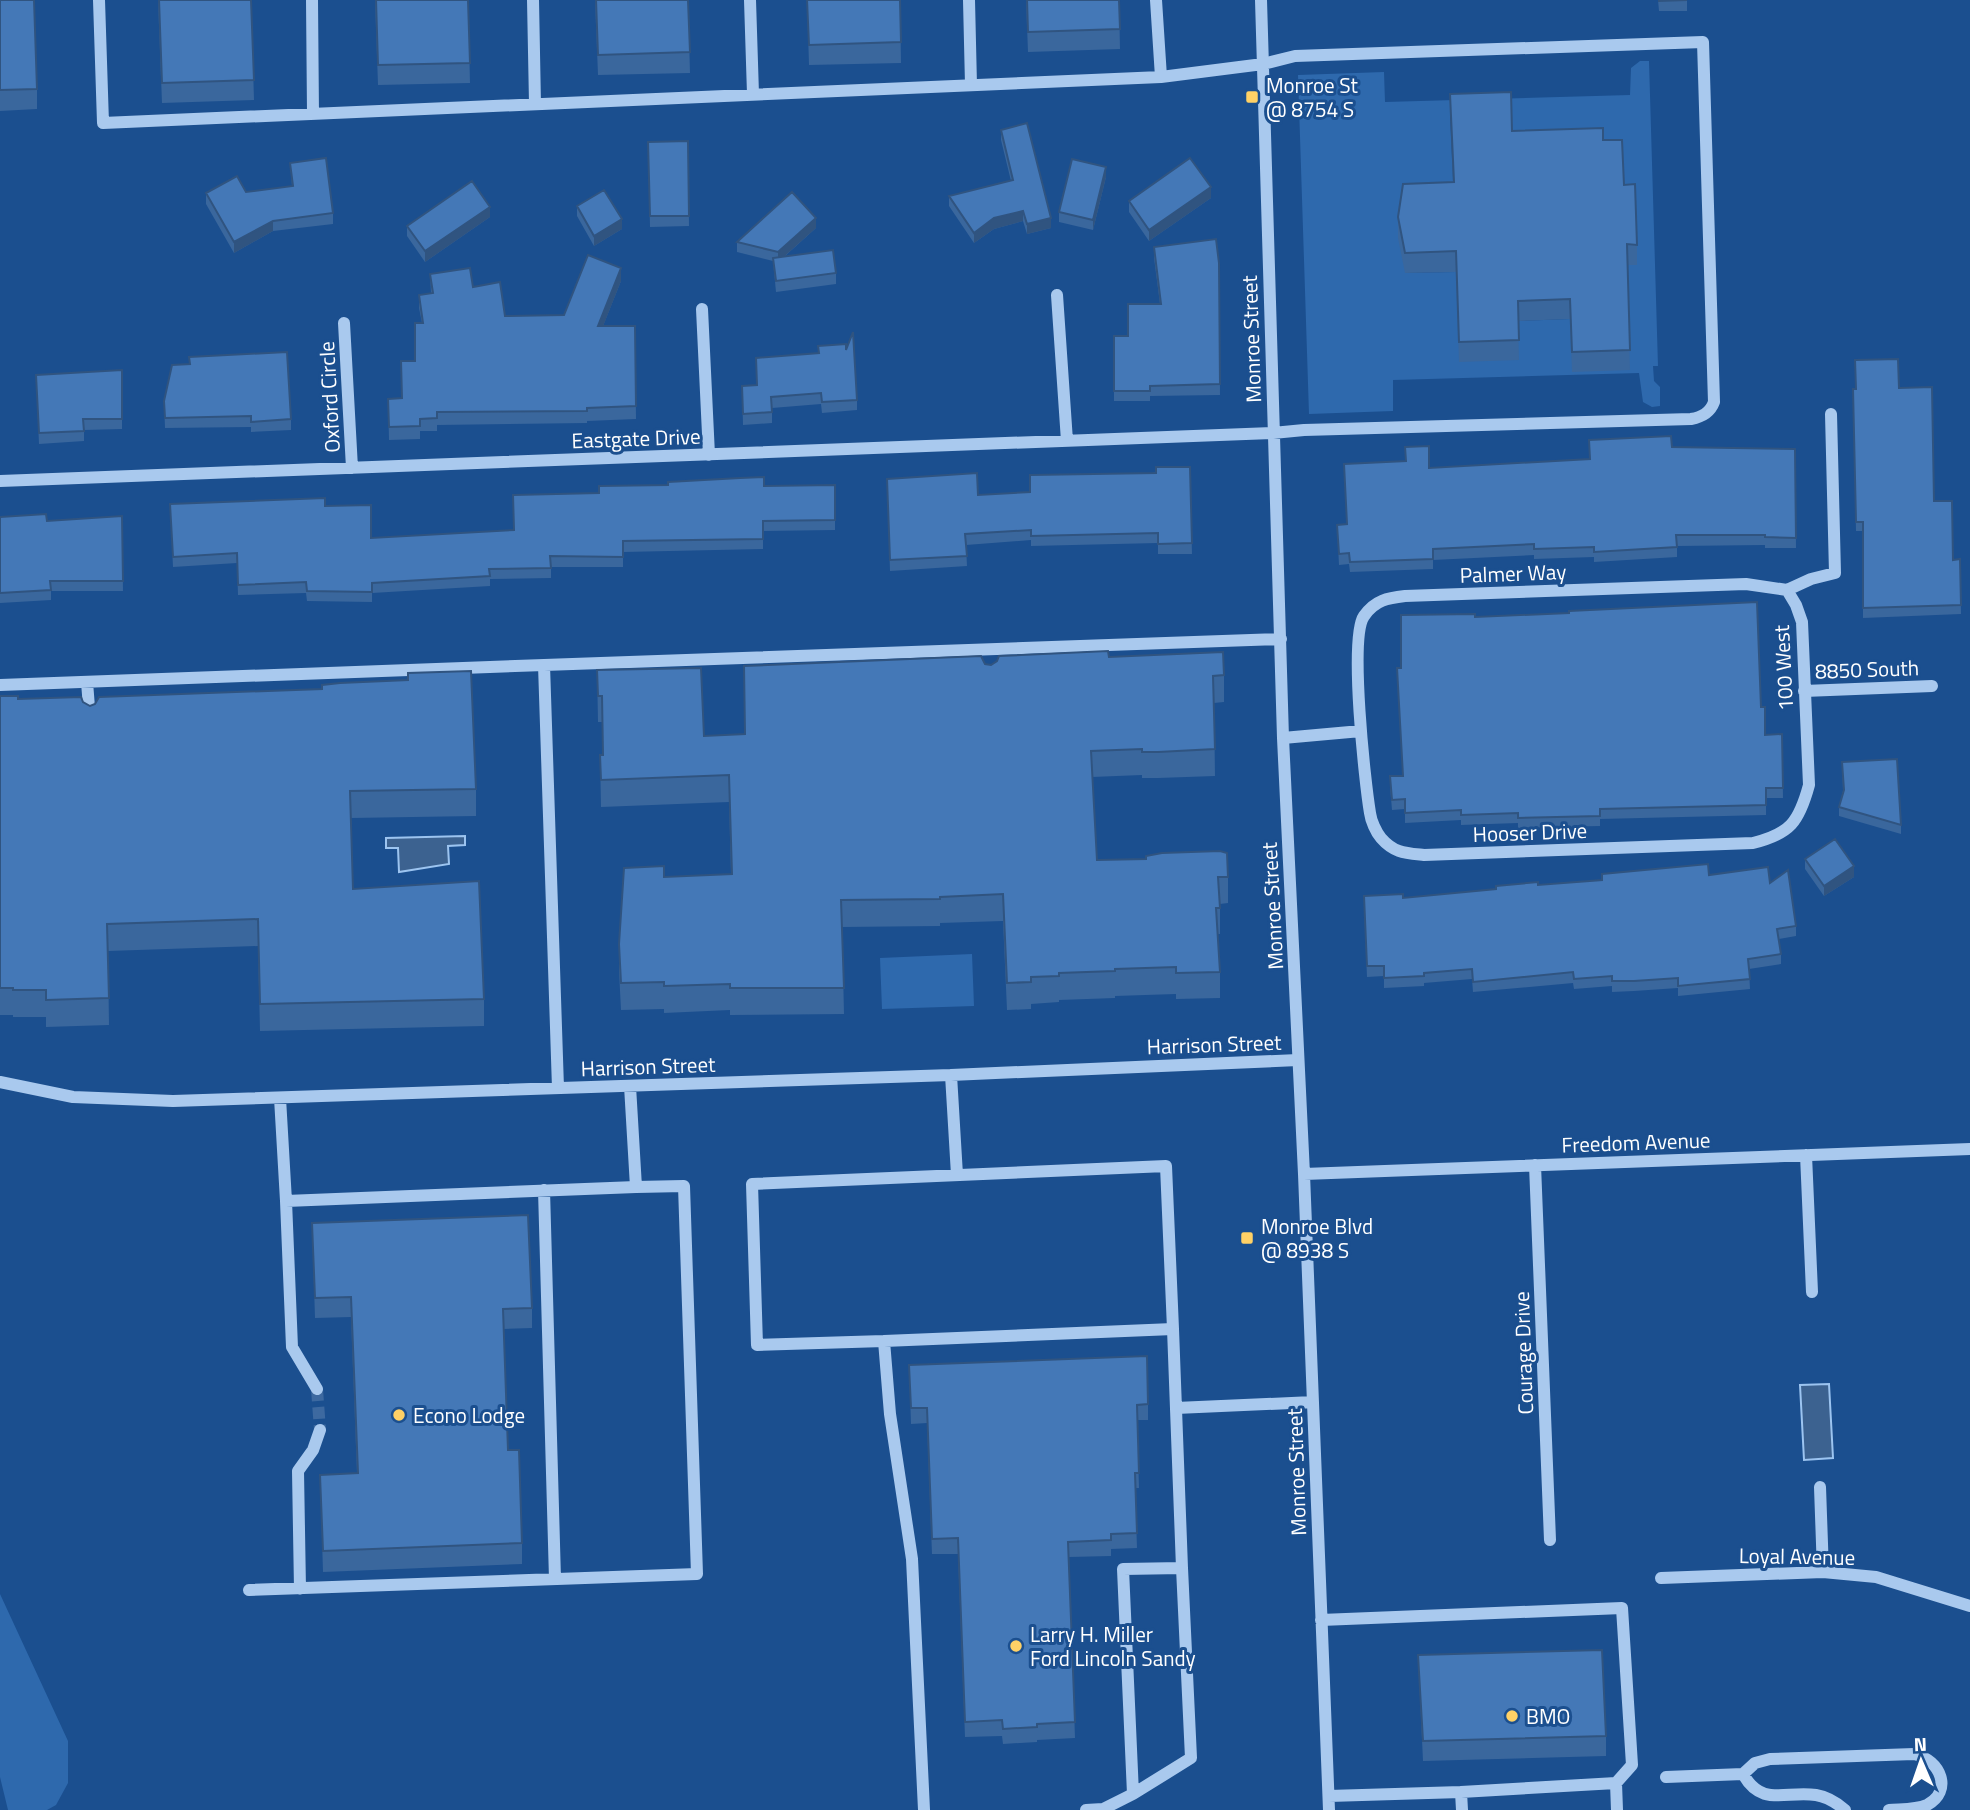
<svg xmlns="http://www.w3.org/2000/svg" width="1970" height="1810" font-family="'Titillium Web',sans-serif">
  <rect width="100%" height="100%" fill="#1b4f8f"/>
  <!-- green -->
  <path fill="#2e69ad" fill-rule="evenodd" d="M1640,61H1649L1658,366H1653L1654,381L1660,387V406L1652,407L1643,402L1639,373L1393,380V411L1309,414L1298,75L1384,72L1385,102L1630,95L1631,68ZM1450,114L1512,151L1637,264L1627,265L1570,319L1518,321L1456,272L1405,273L1454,202Z
    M972,954L974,1006L882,1009L880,958Z
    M0,1594L68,1741V1783L56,1805L47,1810H8L0,1777Z"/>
  <!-- water -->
  <path fill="#3c6290" stroke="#9cc4f0" stroke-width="2" d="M465,836V845L448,846L449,864L399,872L398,848H386V838Z
    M1829,1384L1833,1458L1804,1460L1800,1385Z"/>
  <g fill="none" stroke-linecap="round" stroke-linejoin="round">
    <!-- minor-tunnel -->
    <path stroke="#3d69a0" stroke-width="12" stroke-dasharray="12 6" stroke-linecap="butt" d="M317,1389L320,1430"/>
    <!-- minor -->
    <path stroke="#a9c9ee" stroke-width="12" d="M312,0L313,114
      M533,0L535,104
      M750,0L753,94
      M969,0L971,85
      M1156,0L1161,77
      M1261,0L1283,738L1304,1174L1329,1810
      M1057,295L1067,441
      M702,309L709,455
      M344,323L352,468
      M0,481L1273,433L1304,430L1691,419C1702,417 1710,413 1714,402L1703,42L1295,56L1263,64L1161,77L103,123L99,0
      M1787,590L1746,584L1405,596C1388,598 1375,600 1364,616C1349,637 1365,783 1370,813C1371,821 1376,832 1381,838C1394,853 1405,853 1424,855L1753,843C1790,834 1799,822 1809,785L1802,622L1796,605L1787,590L1811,579L1835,573L1831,414
      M544,665L1281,639
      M87,682L90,720
      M0,685L544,665L558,1088
      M1804,691L1932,686
      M1283,738L1361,731
      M951,1075L957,1175
      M0,1082L73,1097L173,1101L951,1075L1298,1060
      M280,1098L286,1201L636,1187L630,1086
      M1806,1155L1812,1292
      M1535,1165L1550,1540
      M1304,1174L1970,1149
      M544,1190L555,1579
      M286,1201L292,1347L317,1389
      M884,1341L757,1345L752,1184L1166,1166L1173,1329
      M1176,1408L1313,1402
      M1820,1487L1823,1572
      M1661,1578L1823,1572L1876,1577L1970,1606
      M300,1589L298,1471L313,1450L320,1430
      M249,1590L697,1574L684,1186L636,1187
      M1321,1620L1622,1608L1632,1765L1616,1783
      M1743,1774L1755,1763L1770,1759L1914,1754C1941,1760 1953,1791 1927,1805C1916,1810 1901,1809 1889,1810
      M1666,1777L1743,1774C1762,1808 1786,1790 1816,1795C1828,1797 1837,1803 1845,1810
      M1133,1794L1191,1758L1182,1568
      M1329,1796L1461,1792
      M924,1810L912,1559L890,1414L884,1341L1173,1329L1182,1568L1123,1569L1133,1794L1103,1809L1086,1810
      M1462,1810L1461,1792L1616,1783L1617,1810"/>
  </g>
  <!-- wall -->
  <path fill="#3a679d" d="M0,0L37,89V109L0,111Z
    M158,0H251L254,100L162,103Z
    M375,0H468L470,83L378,85Z
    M595,0H688L690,73L598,75Z
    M807,0H900L901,63L809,65Z
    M1026,0H1119L1120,49L1028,52Z
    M1658,0H1687V11H1659Z
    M1450,94L1512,131L1603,140L1624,185L1637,245V265H1627L1630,370L1572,372L1570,319L1518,321L1519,360L1459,362L1456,272L1405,273L1398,238V217L1453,182Z
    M1001,130L1051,228L1027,234L1023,221L994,229L974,243L949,206V196L1011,181L1001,140Z
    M688,141L689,226L650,227L648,142Z
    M290,163L333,213V224L273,231L234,253L206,204V193L246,192L292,186Z
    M1106,177L1093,230L1059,222V212Z
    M1211,198L1149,241L1129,212V201Z
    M577,206L622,229L594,246L577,216Z
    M490,217L425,262L407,236V226Z
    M816,228L785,256L836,273V284L776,292L773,261L737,252V242Z
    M1154,247L1219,263L1220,395L1150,396V401H1114V336H1128L1160,304L1154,258Z
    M430,274L473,287L505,316L564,315L621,281L603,326H635L636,419L587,421V423L437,425V431H420V439L389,440L388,399L402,398L415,361L422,323L419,308V295L431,293Z
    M756,358L857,400V410L822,413L821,404L772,408V423L743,425L742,386L757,385Z
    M122,370V429L84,430V441L39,444L36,375Z
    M1899,388L1953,560L1960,559L1961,614L1863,618V531H1856L1853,389Z
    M164,401L291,419V430L251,432V427L165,428Z
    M1672,447L1795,449L1796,548H1765V545L1677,546V557L1594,562V557L1534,559V555L1433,560V569L1350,572L1349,564L1339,565L1337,525L1347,524L1344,464L1429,468L1590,459Z
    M1190,467L1192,554H1158V543L1031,546V540L966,545L967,566L890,571L887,479L978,495L1030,492Z
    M835,485V530L763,531V549L623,552V567H551V578L490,579V586L372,593V602L307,601L306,593L238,595L237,563L173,567L170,504L325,506L371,538L513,530L599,493L764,486Z
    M122,516L123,591H51V600L0,603V517L47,521Z
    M1475,617L1761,707L1765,735L1782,734L1783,798H1766V815L1600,819V826L1518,828V823L1461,825V820L1405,823V809L1392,810L1390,786V776H1403L1397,668H1401Z
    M1109,657L1224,675V702L1214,703L1215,776L1158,778H1142V775L1092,777L1097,860L1228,877V903L1220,904V934H1217L1220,972V998L1176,999V994L1115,996V998L1059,1000V1002L1031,1004V1009L1007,1010L1003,921L940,923V926L842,927L844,1014L730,1015V1010L664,1013V1009L621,1010L619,971V944L664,877L731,874L729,802L601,807L600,755H602V722H598L597,670L704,736L745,734L985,664L991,665Z
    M0,696L18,699L83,702L90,706L476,789V816L351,818L353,889L484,999V1026L260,1031L258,946L108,951L109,1025L46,1027V1017H13V1015H0Z
    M1842,762L1901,825V834L1839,816V807L1843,791Z
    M1805,859L1854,877L1824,896L1805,869Z
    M1709,875L1770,883L1796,926V936L1779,939L1781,954V964L1749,969L1750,989L1678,996V988L1634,991L1612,992V986L1574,989L1573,983L1473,992L1472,979L1424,983V986L1384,988V976L1367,977L1364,906L1403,898L1538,885Z
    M312,1223L532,1308V1328L504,1329L508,1450L522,1543V1564L323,1572L320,1475L357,1473L351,1317L315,1318Z
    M909,1365L1148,1404V1420H1137L1139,1488H1135L1137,1548L1111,1549V1556L1069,1557L1075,1738L1037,1740V1742L1003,1744L1002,1736L965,1737L958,1554H932L927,1423L911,1424Z
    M1418,1655L1606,1736V1756L1423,1761Z"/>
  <!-- shaded-wall -->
  <path fill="#305480" d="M1106,167V177L1093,230V220Z
    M1211,187V198L1149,241V230Z
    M490,207V217L425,262V251Z
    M1023,211V221L994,229L974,243V233L994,218Z
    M816,218V228L778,262V252Z
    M1051,218V228L1027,234V224Z
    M622,219V229L594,246V236Z
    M273,221V231L234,253V242Z
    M621,268V281L598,339V326Z
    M1854,866V877L1824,896V886Z"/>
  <!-- building -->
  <path fill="#4478b7" stroke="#305480" stroke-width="2" d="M0,0H34L37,89L0,90Z
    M159,0H251L254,80L162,83Z
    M376,0H468L470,63L378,65Z
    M596,0H688L690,52L598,55Z
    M807,0H900L901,42L809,45Z
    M1027,0H1119L1120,29L1028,32Z
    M1659,0H1687L1659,1Z
    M1511,92L1512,131L1603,128V140H1622L1624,185L1635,184L1637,245L1627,244L1630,350L1572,352L1570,299L1518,301L1519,340L1459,342L1456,251L1405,253L1398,217L1403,184L1454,182L1450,94Z
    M1027,123L1051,218L1027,224L1023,211L994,218L974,233L949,196L1013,180L1001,130Z
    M688,141L689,216H650L648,142Z
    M326,158L333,213L273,221L234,242L206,193L237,176L246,192L293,186L290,163Z
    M1190,158L1211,187L1149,230L1129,201Z
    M1072,159L1106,167L1093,220L1059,212Z
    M472,181L490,207L425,251L407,226Z
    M604,190L622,219L594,236L577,206Z
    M792,192L816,218L778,252L737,242Z
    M1216,239L1219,263L1220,384L1150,386V391H1114V336H1128V304H1161L1154,247Z
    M833,250L836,273L776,281L773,258Z
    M588,255L621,268L598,326H635L636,406L587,408V411L437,412V418L420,419V426L389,427L388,399L402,398L401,361H415V323H423L419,295L433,293L430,274L470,268L473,287L500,282L505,316L564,315Z
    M853,332L857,400L822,402L821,393L771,397L772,412L743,414L742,386L757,385L756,358L819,353L818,346L846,344V350Z
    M287,352L291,419L251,422V416L165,418L164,401L172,365L190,364L189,357Z
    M1898,359L1899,388L1932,387L1934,501H1952L1953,560L1960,559L1961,605L1863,608V522H1856L1853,389H1856L1855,360Z
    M122,370V419H83L84,431L39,433L36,375Z
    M1671,436L1672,447L1795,449L1796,538L1765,537V535H1676L1677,547L1594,552V547L1534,549V544L1433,549V559L1350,562L1349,553L1339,554L1337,525L1347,524L1344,464L1406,461L1405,447L1429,446V468L1590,459L1589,440Z
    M1156,467H1190L1192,543L1158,544V533L1031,536V530L965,534L967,556L890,560L887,479L977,473L978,495L1030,492V475L1156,473Z
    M764,477V486L835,485V520L763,521V539L623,541V557L550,556L551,568L489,569L490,576L372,583V592L307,591L306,582L238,585L237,553L173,557L170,504L325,498V506L371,505V538L514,530L513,495L599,493V486L668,485V482L740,478Z
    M46,514L47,521L122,516L123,581H50L51,590L0,593V517Z
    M1757,602L1761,707H1765V735L1782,734L1783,788H1766V805L1600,809V816L1518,818V813L1461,815V810L1405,813V799L1392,800L1390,776H1403L1397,668H1401V615L1475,614V617L1569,613V611Z
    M1108,651L1109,657L1223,652L1224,675L1213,676L1215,749L1158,752H1142V749L1091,751L1097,860L1146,859V856L1162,853L1220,851L1227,853L1228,877H1218L1220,908H1216L1220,972L1176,973V967L1115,969V971L1059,973V976L1031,977V982L1007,983L1003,894L940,897V899L841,900L844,988H730V984L664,986V982L621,983L619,944L624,868L664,866V877L732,874L729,775L601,780L600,755H603L602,696H598L597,670L701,668L704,736L745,734L744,666L981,656L985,664L991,665L997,661L999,656Z
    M471,671L476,789L350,791L353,889L479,881L484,999L260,1004L258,919L107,924L109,998L46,1000V990H13V988H0V696H18V699L81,697L83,702L90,706L95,704L99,697L322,689V685L340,683L408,680V673Z
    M1897,759L1901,825L1839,807L1844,790L1842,762Z
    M1835,839L1854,866L1824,886L1805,859Z
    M1708,864L1709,875L1768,867L1770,883L1788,870L1796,926L1777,929L1781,954L1748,959L1750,979L1678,986V978L1634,981H1612V976L1574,979L1573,972L1473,982L1472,969L1424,973V976L1384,978V966H1367L1364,896L1403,894V898L1496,889V886L1538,882V885L1602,880V874Z
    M528,1215L532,1308L503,1309L508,1450H519L522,1543L323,1551L320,1475L358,1473L351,1297L315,1298L312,1223Z
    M1147,1356L1148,1404L1137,1405L1139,1473H1135L1137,1533L1111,1534V1540L1068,1542L1075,1722L1037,1724V1727L1003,1729L1002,1720L965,1722L958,1538L932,1539L927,1408H911L909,1365Z
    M1602,1650L1606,1736L1423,1741L1418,1655Z"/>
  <!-- markers -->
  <g fill="#ffd166" stroke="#1b4f8f" stroke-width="2.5">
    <rect x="1245" y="90" width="14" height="14" rx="3.5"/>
    <rect x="1240" y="1231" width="14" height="14" rx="3.5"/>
    <circle cx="399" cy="1415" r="7"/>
    <circle cx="1016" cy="1646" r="7"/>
    <circle cx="1512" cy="1716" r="7"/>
  </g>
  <g text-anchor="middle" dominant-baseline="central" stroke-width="6" stroke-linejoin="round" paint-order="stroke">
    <!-- poi labels -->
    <g font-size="21" fill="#fff" stroke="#1b4f8f" text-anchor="start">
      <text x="1266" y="85">Monroe St<tspan x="1266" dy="24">@ 8754 S</tspan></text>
      <text x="1261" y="1226">Monroe Blvd<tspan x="1261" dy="24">@ 8938 S</tspan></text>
      <text x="413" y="1415">Econo Lodge</text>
      <text x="1030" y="1634">Larry H. Miller<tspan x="1030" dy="24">Ford Lincoln Sandy</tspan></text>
      <text x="1526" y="1716">BMO</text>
    </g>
    <!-- street labels -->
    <g font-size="21" fill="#fff" stroke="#1b4f8f">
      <text transform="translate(1251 339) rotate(-92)">Monroe Street</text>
      <text transform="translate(329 397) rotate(-93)">Oxford Circle</text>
      <text transform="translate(636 438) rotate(-2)">Eastgate Drive</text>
      <text transform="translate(1513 573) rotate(-2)">Palmer Way</text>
      <text transform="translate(1783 668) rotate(-93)">100 West</text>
      <text transform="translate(1867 669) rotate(-2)">8850 South</text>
      <text transform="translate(1530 832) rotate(-2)">Hooser Drive</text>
      <text transform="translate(1272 906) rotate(-93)">Monroe Street</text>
      <text transform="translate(1214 1044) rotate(-2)">Harrison Street</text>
      <text transform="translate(648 1066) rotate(-2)">Harrison Street</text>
      <text transform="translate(1636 1142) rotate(-2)">Freedom Avenue</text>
      <text transform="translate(1523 1353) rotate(-92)">Courage Drive</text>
      <text transform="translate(1296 1472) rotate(-92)">Monroe Street</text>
      <text transform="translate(1797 1556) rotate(1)">Loyal Avenue</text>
    </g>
  </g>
  <!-- north arrow -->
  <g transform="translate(1921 1761) rotate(358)" stroke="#1b4f8f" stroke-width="5" paint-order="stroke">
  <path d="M0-5L12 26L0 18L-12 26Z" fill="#ffffff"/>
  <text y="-10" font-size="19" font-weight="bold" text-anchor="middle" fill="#ffffff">N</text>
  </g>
</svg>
